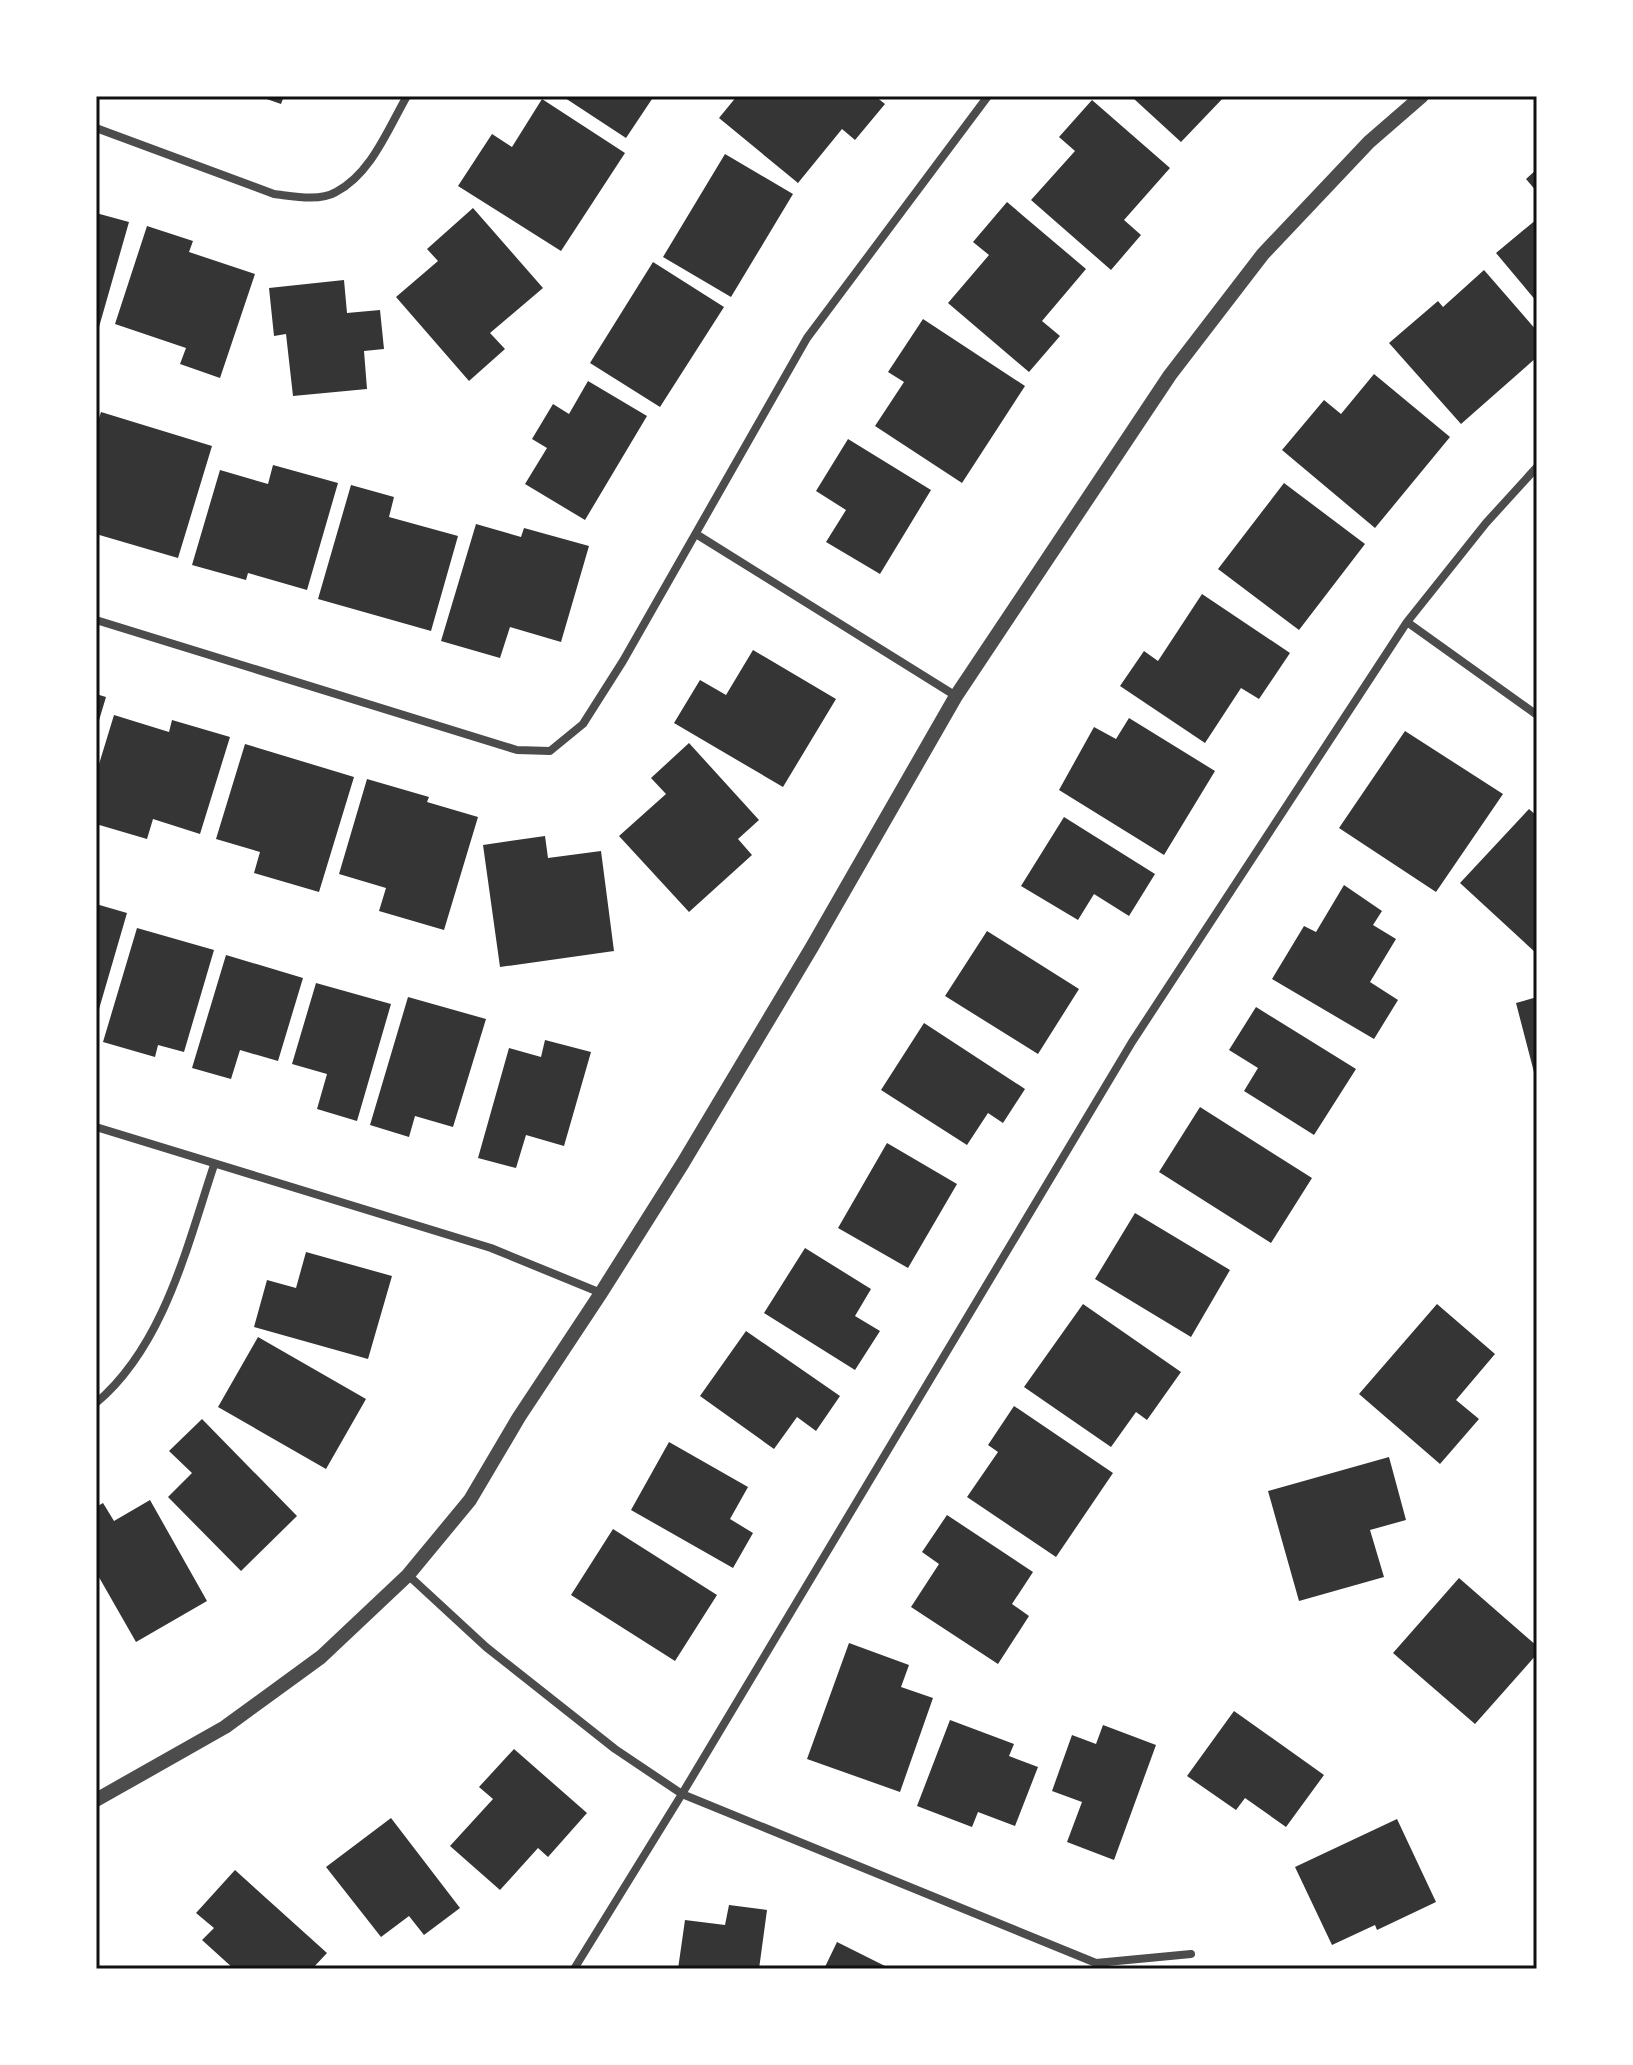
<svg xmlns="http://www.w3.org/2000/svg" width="1633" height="2065" font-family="Arial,sans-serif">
  <rect width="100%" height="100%" fill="#fff"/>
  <!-- building -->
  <path fill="#353535" d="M258,96H284L281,104Z
    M562,96H654L626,138Z
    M737,96H875L885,104L855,140L842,129L798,183L719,118Z
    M1135,96H1225L1181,142L1133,98Z
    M542,99L625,153L561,251L458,186L492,134L512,147Z
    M1092,100L1170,168L1124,220L1141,235L1111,270L1031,200L1075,151L1059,137Z
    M725,154L793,194L731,297L663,257Z
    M1537,169V192L1526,179Z
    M1007,202L1086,269L1042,321L1060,336L1029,372L948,303L989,255L973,242Z
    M473,208L543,288L490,333L505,349L469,381L396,297L438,261L427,249Z
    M96,213L129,222L97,334H96Z
    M1537,219V302L1496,253Z
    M147,226L193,241L189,252L255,274L220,378L180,364L186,348L115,324Z
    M653,262L724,307L660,407L590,363Z
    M1484,270L1537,331V357L1461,424L1389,343L1438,301L1443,307Z
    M344,280L347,313L380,310L384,349L364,351L367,389L293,396L286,334L274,336L269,288Z
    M923,319L1025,386L962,483L875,426L904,382L888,372Z
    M1374,374L1450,437L1375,528L1282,450L1324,400L1341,414Z
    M588,381L647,416L585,520L525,484L547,448L532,439L553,404L569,414Z
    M101,412L212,446L178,558L96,534V427Z
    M848,439L931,490L880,574L826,542L846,510L816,491Z
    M273,465L338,483L307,590L248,573L246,580L192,565L220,470L268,484Z
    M1284,483L1365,544L1299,630L1218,569Z
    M351,485L394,497L389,517L458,536L431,631L318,599Z
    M476,524L521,537L524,528L589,546L561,642L510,627L500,658L441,641Z
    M1202,594L1290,653L1259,699L1241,688L1205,743L1120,686L1144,651L1158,661Z
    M753,650L836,699L783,787L674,723L700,680L726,695Z
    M96,694L106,697L97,727H96Z
    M114,715L169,732L172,720L230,737L200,834L153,819L147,839L96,824V774Z
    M1129,718L1215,771L1164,855L1059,790L1094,727L1116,739Z
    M1405,731L1503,794L1436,892L1339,828Z
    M689,743L759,820L738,839L752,855L689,912L619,836L666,794L651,778Z
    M245,744L354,777L319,892L254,873L260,852L216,839Z
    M367,779L429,797L427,802L478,817L444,930L379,911L386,888L339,874Z
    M1529,809L1537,816V954L1460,883Z
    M1064,817L1155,874L1129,916L1094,894L1078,920L1021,886Z
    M545,836L548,858L601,851L614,951L500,967L483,845Z
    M1344,885L1382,911L1373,925L1396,939L1370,982L1398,1000L1374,1039L1272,979L1304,926L1316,932Z
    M96,904L127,913L97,1016H96Z
    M137,928L214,950L184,1052L158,1045L155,1057L103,1042Z
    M987,931L1079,989L1038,1054L945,996Z
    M226,955L303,978L278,1061L240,1050L231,1079L192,1068Z
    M316,983L391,1004L357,1121L317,1109L327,1074L292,1064Z
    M408,997L486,1019L453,1127L415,1116L409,1137L370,1125Z
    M1537,997V1080H1536L1516,1003Z
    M1256,1007L1356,1069L1314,1135L1244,1091L1258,1068L1229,1050Z
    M924,1023L1025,1089L1003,1123L988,1113L967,1145L881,1090Z
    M545,1040L591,1052L564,1146L526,1135L516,1168L478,1158L509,1048L541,1057Z
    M1200,1107L1312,1178L1271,1243L1159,1172Z
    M887,1143L957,1184L908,1268L838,1228Z
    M1135,1213L1230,1270L1191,1337L1095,1279Z
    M805,1248L871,1289L855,1316L880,1331L855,1370L764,1313Z
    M306,1252L392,1276L368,1359L254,1327L267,1280L296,1288Z
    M1083,1304L1181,1372L1147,1420L1136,1412L1111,1447L1024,1387Z
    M1437,1304L1495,1354L1456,1400L1479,1419L1440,1464L1359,1394Z
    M746,1331L840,1396L816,1431L797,1417L774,1449L700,1396Z
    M258,1337L366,1399L326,1469L218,1407Z
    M1014,1406L1113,1473L1056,1557L967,1497L998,1452L988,1445Z
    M202,1419L297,1516L241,1571L168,1497L192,1473L169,1451Z
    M669,1442L748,1487L730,1519L753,1533L733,1568L631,1510Z
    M1389,1457L1406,1520L1370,1530L1384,1577L1299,1601L1268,1491Z
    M150,1500L207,1601L136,1642L96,1572V1507L103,1503L114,1521Z
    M947,1515L1033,1572L1012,1604L1029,1616L998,1664L911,1607L939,1564L922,1552Z
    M613,1529L717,1595L675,1661L571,1595Z
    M1459,1578L1537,1646V1654L1475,1724L1393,1653Z
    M849,1643L909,1665L901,1687L933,1698L900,1792L807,1759Z
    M1234,1711L1324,1775L1286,1827L1245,1798L1236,1810L1187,1776Z
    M950,1720L1014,1744L1009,1756L1038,1767L1015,1826L978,1812L972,1827L917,1806Z
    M1103,1725L1156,1745L1114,1860L1067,1842L1082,1802L1052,1791L1072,1735L1096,1744Z
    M514,1749L587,1813L548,1857L538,1848L500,1890L450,1846L493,1799L479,1787Z
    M391,1818L460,1908L424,1935L409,1916L381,1937L326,1867Z
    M1397,1819L1436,1902L1377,1930L1375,1925L1332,1945L1295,1867Z
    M235,1870L327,1953L312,1969H234L202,1940L214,1928L196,1913Z
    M729,1905L767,1910L759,1969H678L685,1920L725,1925Z
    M837,1942L891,1969H824Z"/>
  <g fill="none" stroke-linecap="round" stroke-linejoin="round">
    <!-- minor -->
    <path stroke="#4c4c4c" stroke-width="8" d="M96,128L274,194C292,196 319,202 336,192C371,174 388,129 407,96
      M696,534L956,696
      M96,620L517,750L550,751L583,724L623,661L807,338L988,96
      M1407,622L1537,715
      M96,1127L491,1248L601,1293
      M96,1403C164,1346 187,1246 214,1165
      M408,1575L486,1647L615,1749L682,1794L1096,1963L1191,1954
      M574,1969L682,1794L1132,1042L1407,622L1486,523L1537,467"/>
    <!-- tertiary -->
    <path stroke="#4c4c4c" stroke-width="14" d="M96,1800L225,1727L321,1657L408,1575L470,1500L519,1417L601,1293L683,1163L812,947L956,696L1170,375L1263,254L1369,142L1422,96"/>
  </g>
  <!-- border -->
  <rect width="1633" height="2065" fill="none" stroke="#ffffff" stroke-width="196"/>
  <rect x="98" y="98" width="1437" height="1869" fill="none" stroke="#111" stroke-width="3"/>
</svg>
